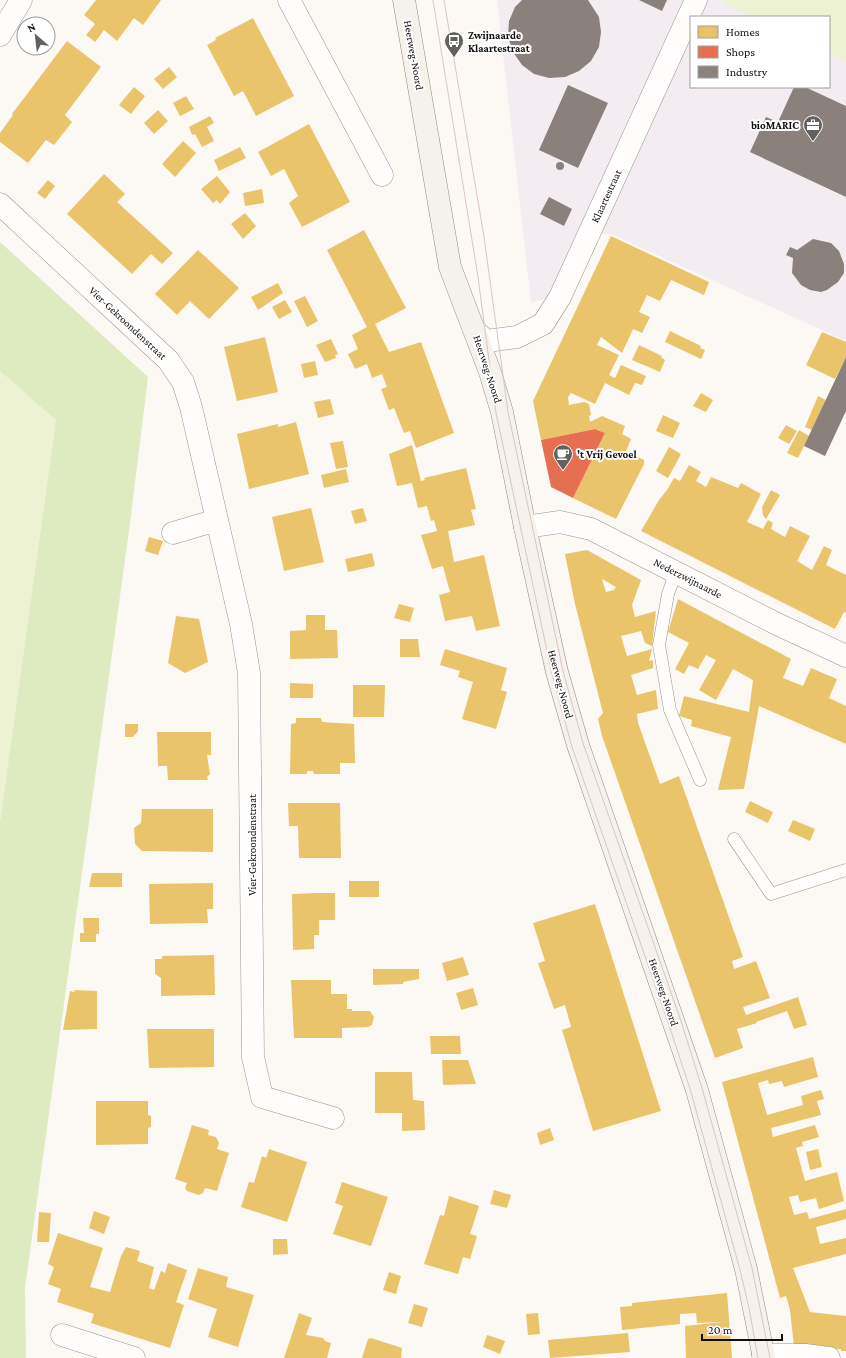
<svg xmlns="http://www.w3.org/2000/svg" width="846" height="1358" font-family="'Crimson Pro',serif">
  <rect width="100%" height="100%" fill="#fcf8f4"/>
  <!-- industrial -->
  <path fill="#f3ecf1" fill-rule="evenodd" d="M497,0H846V341L611,234H583L555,298L531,302ZM691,17H829V87H691Z"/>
  <!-- green -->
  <path fill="#ecf2d2" d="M725,0H846V62L829,53V17H752L724,3Z
    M0,371L56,420L0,822Z"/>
  <!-- forest -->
  <path fill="#deeac0" d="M0,242L148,377L130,523L25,1288L26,1358H0V822L56,420L0,371Z"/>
  <!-- homes -->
  <path fill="#e9c46a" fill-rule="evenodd" d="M96,0H161L143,25L134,18L117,41L104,30L95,42L86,35L95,24L84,15Z
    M253,18L294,96L256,116L243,91L234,96L207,45L216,40L215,38Z
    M67,41L101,67L65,115L72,122L54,145L46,140L28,163L0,142V133L13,115L12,114Z
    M169,67L177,77L163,89L154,79Z
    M134,87L145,96L131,114L119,105Z
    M186,96L194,109L180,116L173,103Z
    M158,110L168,121L154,134L144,123Z
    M210,116L214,123L207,127L214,141L202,147L195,134L192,135L189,127Z
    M309,124L350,202L302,227L289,203L298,196L284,169L271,176L258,152Z
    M183,141L196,153L175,177L162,164Z
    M240,147L246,158L219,171L214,160Z
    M104,174L125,194L117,202L173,253L162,264L151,254L132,274L67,214Z
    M217,176L230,192L220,204L217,200L213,203L201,189Z
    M48,180L55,186L45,199L37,193Z
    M262,189L264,203L245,206L243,193Z
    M245,213L256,226L243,239L231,224Z
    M364,230L406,308L375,324L389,352L421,342L454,433L416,448L410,431L404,433L394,408L389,410L381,389L387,387L382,374L372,378L367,364L355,369L348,354L358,349L352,335L367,327L327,250Z
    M611,236L709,282L704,295L671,280L660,301L647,295L639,312L650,317L642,333L633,329L622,353L601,337L597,345L619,355L609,375L615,378L621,365L646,376L642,385L635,383L629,395L605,383L595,404L571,393L568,397L569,405L584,402L589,404L591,415L589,416L590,422L602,416L625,426L622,434L631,439L626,451L644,460V464L616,519L573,498L605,433L595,429L541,440L533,401Z
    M198,250L239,288L209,319L190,301L177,315L155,294Z
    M278,283L283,293L258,310L251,297Z
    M305,296L318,321L307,327L294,301Z
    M285,300L292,312L279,319L272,307Z
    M670,331L701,346L700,348L705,350L701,359L665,342Z
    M822,332L846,342V357L835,379L806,365Z
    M265,337L278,392L237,401L224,347Z
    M331,339L338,354L335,355L336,358L325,362L316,345Z
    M639,345L662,356L661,357L665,360L660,372L632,360Z
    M315,361L318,375L304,378L301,364Z
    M701,393L713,400L706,412L693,406Z
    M818,396L826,400L812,430L805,427Z
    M330,399L334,414L318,418L314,402Z
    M663,415L680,423L673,438L656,431Z
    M296,422L309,474L249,489L237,434L278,424V427Z
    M786,425L797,431L789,444L778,438Z
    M799,430L809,436L798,458L787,453Z
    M343,441L348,467L336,469L330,443Z
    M412,445L421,481L425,480L424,478L466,468L476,509L471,510L475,525L448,531L454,562L484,555L500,626L476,631L472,616L445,621L439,595L450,592L443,566L432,569L421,535L437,531L434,520L431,521L427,506L418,508L412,483L397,486L389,454Z
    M669,447L681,454L668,478L656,471Z
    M689,465L701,472L696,481L706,487L711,477L738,488L741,483L761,494L747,522L763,529L768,520L773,523L771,529L785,537L790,526L810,536L797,561L812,570L824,546L832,550L826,565L846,575V613L844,612L835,629L641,531L659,500L667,490L674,478L680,481Z
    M346,469L349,482L324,488L321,475Z
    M771,490L780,495L766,519L763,515L762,507Z
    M311,508L324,562L284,571L272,517Z
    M363,508L367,521L355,524L351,511Z
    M149,537L163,541L158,555L145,551Z
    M587,550L641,580L632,605L635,617L656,611L652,646L645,643L641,631L621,636L627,656L652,649L649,661L653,660V668L631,675L637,695L656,690L658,709L637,714L638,723L660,784L679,776L743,957L732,961L734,969L756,961L770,998L743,1007L746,1015L798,997L807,1025L794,1029L787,1011L756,1022L757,1023L737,1029L743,1048L715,1058L602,736L598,719L603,713L575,604L565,554ZM602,579L616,587L614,590L606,592Z
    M372,553L375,566L348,572L345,559Z
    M678,599L791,659L783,678L803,686L811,668L837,679L829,698L846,706V744L759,706L744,789L718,790L731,737L691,726L692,720L679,716L684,696L749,712L753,680L733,669L716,700L699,690L716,660L706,655L698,669L689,665L684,674L675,669L689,643L668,632Z
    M399,604L414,608L410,622L394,618Z
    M306,615H325V630H337L338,658L290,659V631L306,630Z
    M176,616L199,619L208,662L185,673L168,663Z
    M400,639H418L420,657H400Z
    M445,649L507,668L501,690L507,692L496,729L462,719L473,682L458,677L460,671L440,665Z
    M290,683L313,684V698H290Z
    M353,685H385L384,717H353Z
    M296,718H321L322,722L354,724L355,763H340V774H314L313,771H307V774H290L291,724L296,723Z
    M125,724H138V731L133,737H125Z
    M157,732H211V755H207L210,774L207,777L208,780H168L167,766H158Z
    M750,801L773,812L768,823L745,812Z
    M288,803H340L341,858H299L298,826H289Z
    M142,809H213V852L142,851L135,844L134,828L141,823Z
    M793,820L815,829L810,841L788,831Z
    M92,873H122V887H89Z
    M349,881H379V897H349Z
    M213,883V909H207L208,923L150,924L149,884Z
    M318,893H335V920H319V935H314V949L293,950L292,894Z
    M595,904L661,1111L593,1131L562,1030L571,1027L565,1005L554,1009L538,963L545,961L533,923Z
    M83,918H99V934H96V942H80V933H84Z
    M214,955L215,995L161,996V978L155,974V959H162V956Z
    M463,957L469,975L447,981L442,963Z
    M373,969H419V979L403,982V984L373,985Z
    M291,980H331V994H347V1009H352V1011H370L374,1017L372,1025L368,1027L342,1028V1038H294Z
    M473,988L478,1005L461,1010L456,993Z
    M74,990L97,991V1029L63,1030L70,991L75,992Z
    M147,1029H214V1067L149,1068Z
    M430,1036H460L461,1054H431Z
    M813,1057L818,1077L784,1087L782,1081L769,1084L768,1080L758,1083L767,1115L803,1105L801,1096L821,1090L824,1099L817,1101L821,1115L771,1128L773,1137L815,1125L819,1137L802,1142L803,1146L796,1148L805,1181L837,1172L844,1201L819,1209L816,1198L800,1202L798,1195L789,1197L794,1215L807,1212L809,1219L846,1209V1219L816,1227L820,1244L846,1238V1254L793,1268L810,1312L846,1316V1351H841V1349L823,1350V1346L794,1347L790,1310L786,1296L780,1298L722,1082Z
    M442,1060H468L476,1084L443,1085Z
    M375,1072H412L413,1100L424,1101L425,1130L402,1131V1113H375Z
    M96,1101H148V1115L151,1116V1127L148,1128V1144L96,1145Z
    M192,1125L209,1130L208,1135L216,1137L219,1143L217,1149L229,1153L217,1191L205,1188L203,1193L199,1195L187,1191L185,1188L187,1183L175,1179Z
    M550,1128L554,1140L540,1145L537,1133Z
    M269,1149L307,1162L287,1222L241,1207L249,1182L254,1183L262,1156L266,1158Z
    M818,1149L822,1167L810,1170L806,1152Z
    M342,1182L388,1197L371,1246L333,1234L343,1206L335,1203Z
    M494,1190L511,1195L507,1208L490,1204Z
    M449,1196L479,1206L470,1234L477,1236L470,1259L463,1257L458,1274L424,1264L440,1215L444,1216Z
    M94,1211L110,1217L104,1234L89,1228Z
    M39,1212L51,1213L49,1242H37Z
    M58,1233L103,1248L90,1287L110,1292L121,1256L126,1247L140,1251L137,1261L154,1267L149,1288L154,1290L161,1271L165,1273L168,1263L187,1270L176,1302L184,1305L170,1348L91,1323L94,1314L57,1302L61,1289L48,1284L54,1267L48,1264Z
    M273,1239H287L288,1254L273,1255Z
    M198,1268L228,1277L226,1287L254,1295L238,1347L208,1337L217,1309L188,1299Z
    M389,1272L401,1276L396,1294L383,1290Z
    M727,1293L732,1358H686L685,1326L722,1322L697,1323L696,1313L680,1314V1324L622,1330L620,1307L632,1306V1303Z
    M414,1304L428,1308L422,1327L408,1323Z
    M299,1313L312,1318L306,1335L323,1338L325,1341L331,1343L327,1358H284Z
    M538,1313L540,1334L528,1335L526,1314Z
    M628,1333L630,1352L550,1358L548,1340Z
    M487,1335L505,1341L500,1354L483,1347Z
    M371,1338L402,1348L401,1358H362L368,1339Z"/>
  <!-- shops -->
  <path fill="#e76f51" d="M595,429L605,433L573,498L551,487L541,440Z"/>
  <!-- industry -->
  <path fill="#8a817c" d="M522,0H588L599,17L601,32L599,47L591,61L579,71L565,77L549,78L534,74L522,65L513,52L508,37L509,21L515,7Z
    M639,0H667L662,11Z
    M568,85L608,103L578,168L539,150Z
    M794,87H805L846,106V197L750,152L766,117L778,122Z
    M556 166a4 4 0 1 1 8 0a4 4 0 1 1-8 0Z
    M549,197L572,209L564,226L540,214Z
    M813,239L831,243L839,251L844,264V273L838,282L827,290L821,292L810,290L801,285L792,273L793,258L786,255L790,247L797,250Z
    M846,357V411L825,456L804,446Z"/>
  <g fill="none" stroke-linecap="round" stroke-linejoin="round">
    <!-- lane casing -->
    <g stroke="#969492" stroke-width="13">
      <path id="lane" d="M676,571L668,594L659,645L670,710L700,780
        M734,839L771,894L846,870"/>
    </g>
    <!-- street casing -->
    <g stroke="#969492" stroke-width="23">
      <path id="street" d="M289,0L382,175
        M0,35L21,0
        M0,204L168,360L183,382L191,407L241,624L249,673L253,1057L262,1097L333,1118
        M477,333L487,341L517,337L543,324L560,297L696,0
        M525,527L560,522L591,529L777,624L846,656
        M173,533L217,520
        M62,1335L134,1358
        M763,1355H805L829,1358"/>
    </g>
    <!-- secondary casing -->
    <g stroke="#8c8b89" stroke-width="23">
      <path id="secondary" d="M404,0L450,267L490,372L502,412L525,527L557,672L578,745L697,1090L746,1269L764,1358"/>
    </g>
    <!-- lane -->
    <use href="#lane" stroke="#fffefd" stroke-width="12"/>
    <!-- street -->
    <use href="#street" stroke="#fffefd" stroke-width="22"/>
    <!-- secondary -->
    <use href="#secondary" stroke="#f5f1eb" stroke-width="22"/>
    <!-- tram -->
    <path stroke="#d9c4c9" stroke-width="1" d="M433,0L478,277L496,413L552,674L572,747L669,1025L691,1092L740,1270L749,1308L758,1358
      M444,0L484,237L508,412L563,671L583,743L681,1021L702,1088L752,1268L770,1358"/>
  </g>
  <!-- icons -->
  <defs>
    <g id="bus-pin" transform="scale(1)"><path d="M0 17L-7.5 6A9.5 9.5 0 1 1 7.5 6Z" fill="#62615f" stroke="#fff"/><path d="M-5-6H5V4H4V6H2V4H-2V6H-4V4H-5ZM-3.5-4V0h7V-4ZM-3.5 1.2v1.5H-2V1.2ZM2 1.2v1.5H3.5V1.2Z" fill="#fff"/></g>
    <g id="office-pin" transform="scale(1)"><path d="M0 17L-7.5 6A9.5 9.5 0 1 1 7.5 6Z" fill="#62615f" stroke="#fff"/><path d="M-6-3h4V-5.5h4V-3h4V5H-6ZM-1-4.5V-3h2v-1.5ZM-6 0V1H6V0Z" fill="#fff"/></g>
    <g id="cafe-pin" transform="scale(1)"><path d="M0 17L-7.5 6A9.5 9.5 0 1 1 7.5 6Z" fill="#62615f" stroke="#fff"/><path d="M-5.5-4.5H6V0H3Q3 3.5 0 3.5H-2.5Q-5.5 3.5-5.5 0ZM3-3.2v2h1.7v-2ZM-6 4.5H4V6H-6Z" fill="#fff"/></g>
  </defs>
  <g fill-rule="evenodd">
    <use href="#bus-pin" x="454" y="41"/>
    <use href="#office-pin" x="813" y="125"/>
    <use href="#cafe-pin" x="563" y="454"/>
  </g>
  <g text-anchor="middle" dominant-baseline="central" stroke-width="4" stroke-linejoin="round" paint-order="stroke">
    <!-- poi labels -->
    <g font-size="11" font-weight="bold" fill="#0f0f0f" stroke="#fff" text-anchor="start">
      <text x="468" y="35">Zwijnaarde<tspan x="468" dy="13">Klaartestraat</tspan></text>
      <text x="799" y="125" text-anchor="end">bioMARIC</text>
      <text x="577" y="454">'t Vrij Gevoel</text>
    </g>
    <!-- street labels -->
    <g font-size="11" fill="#0f0f0f" stroke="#fff">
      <text transform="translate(414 55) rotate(80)">Heerweg-Noord</text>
      <text transform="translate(606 196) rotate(-65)">Klaartestraat</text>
      <text transform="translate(128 323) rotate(43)">Vier-Gekroondenstraat</text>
      <text transform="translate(488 369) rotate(72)">Heerweg-Noord</text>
      <text transform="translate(688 578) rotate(27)">Nederzwijnaarde</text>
      <text transform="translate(561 684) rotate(75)">Heerweg-Noord</text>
      <text transform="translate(252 845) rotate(-90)">Vier-Gekroondenstraat</text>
      <text transform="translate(664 992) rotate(71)">Heerweg-Noord</text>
    </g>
  </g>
  <!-- legend -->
  <rect x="690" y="16" width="140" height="72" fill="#ffffff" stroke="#9f9f9f"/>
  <rect x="698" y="26" width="20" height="12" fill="#e9c46a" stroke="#9f9f9f"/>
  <text x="726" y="36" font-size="12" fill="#0f0f0f">Homes</text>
  <rect x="698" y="46" width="20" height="12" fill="#e76f51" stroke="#9f9f9f"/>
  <text x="726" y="56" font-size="12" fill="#0f0f0f">Shops</text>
  <rect x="698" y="66" width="20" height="12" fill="#8a817c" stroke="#9f9f9f"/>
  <text x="726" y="76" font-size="12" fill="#0f0f0f">Industry</text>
  <!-- north arrow -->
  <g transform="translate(36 36) rotate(332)"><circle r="19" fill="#ffffff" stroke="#9f9f9f"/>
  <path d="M0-3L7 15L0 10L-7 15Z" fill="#62615f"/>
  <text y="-6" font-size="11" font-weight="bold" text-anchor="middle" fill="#0f0f0f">N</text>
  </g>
  <!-- scale -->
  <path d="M702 1334v6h80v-6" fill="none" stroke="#0f0f0f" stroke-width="2"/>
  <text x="708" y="1334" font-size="12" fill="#0f0f0f" stroke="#ffffff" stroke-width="3" paint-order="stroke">20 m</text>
</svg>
